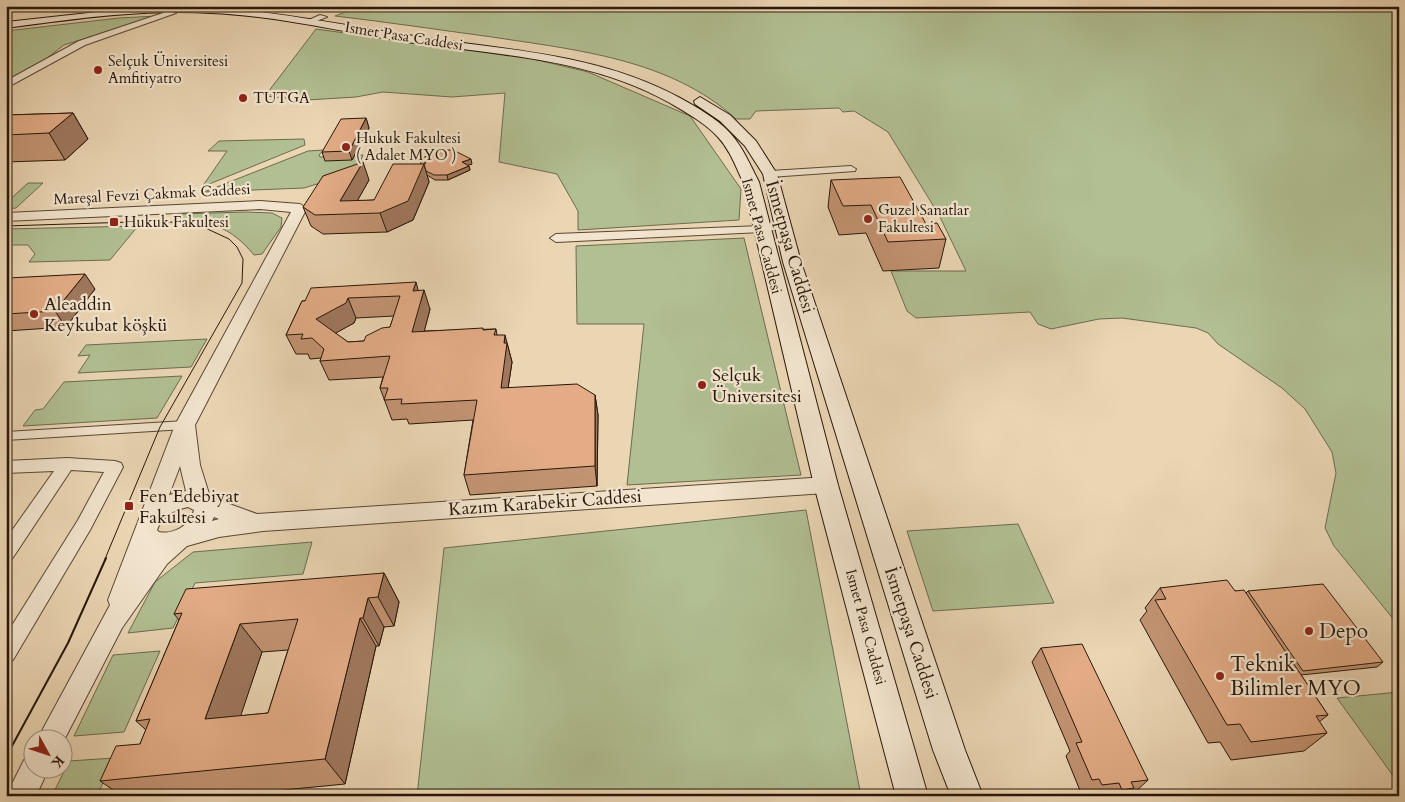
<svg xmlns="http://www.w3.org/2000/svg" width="1405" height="802" font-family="Cardo,serif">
  <rect width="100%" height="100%" fill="#ebd6b4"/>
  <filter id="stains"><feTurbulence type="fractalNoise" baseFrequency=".004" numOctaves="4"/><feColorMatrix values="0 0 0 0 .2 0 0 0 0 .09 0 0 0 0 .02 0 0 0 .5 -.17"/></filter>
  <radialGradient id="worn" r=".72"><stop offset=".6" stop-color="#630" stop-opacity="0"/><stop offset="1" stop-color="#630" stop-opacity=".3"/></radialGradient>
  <!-- green -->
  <path fill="#b1bf92" stroke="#6c6b4e" d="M361,6H1399V626L1334,546L1325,528L1336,473L1332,452L1305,409L1282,388L1218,344L1208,333L1196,328L1122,318L1099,319L1051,329L1038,324L1030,312L916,318L907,311L891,271H966L939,215L888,132L854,111L843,112L839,108L756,111L750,119H736C670,59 577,50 492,37C440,30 387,22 335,16Z
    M157,16L64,45L42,62L6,82V31L119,18Z
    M316,29L529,58L588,72L690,116L741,189L739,220L578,230V211L557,174L499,162L505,93L452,97L383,92L356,97L307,100L265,96Z
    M304,139L305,145L202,187L227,151H208L219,141Z
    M324,150L319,155L320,157L363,155L356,172L304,188L204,192L308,151Z
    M28,183H43L16,208L6,209V203Z
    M245,212L272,213L282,218L281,227L262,254L254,255C230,226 212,223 177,218L179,214Z
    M138,226L110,260L29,262L35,254L28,245H6V229Z
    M744,238L801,475L627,485L644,324H577L576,246Z
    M207,339L191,367L78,373L90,355L78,356L86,345Z
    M182,376L157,418L23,426L35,410L43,409L64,382Z
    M806,510L861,796H417L444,548Z
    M1018,524L1054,603L933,611L907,531Z
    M312,542L303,574L195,583L173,628L128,633L155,582L193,552Z
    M160,651L124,732L74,736L113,655Z
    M1399,692V784L1337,698Z
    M114,758L97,796H52L69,761Z"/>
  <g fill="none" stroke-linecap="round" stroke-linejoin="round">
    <!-- pedestrian casing -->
    <g stroke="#594734" stroke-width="2">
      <path id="pedestrian" d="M185,421L191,425L185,429L6,440V432Z"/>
    </g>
    <!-- minor casing -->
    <g stroke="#594734" stroke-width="2">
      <path id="minor" d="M301,6H309L303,10L299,8Z
        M169,11L176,13L85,45L6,88V81L79,41Z
        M320,15L327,17L308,24L304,22Z
        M851,166L856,169L855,171L770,177L765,174L770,171Z
        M783,222L787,223V227L762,232L556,242L550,238L556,234L762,226Z
        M67,458L115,461L121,463L123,467L90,530L13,660L6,662V635L78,520L104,472L71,470L12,559L6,561V539L54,471L6,473V461Z"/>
    </g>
    <!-- tertiary casing -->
    <g stroke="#594734" stroke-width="2">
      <path id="tertiary" d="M260,201L300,204L307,208L195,425L200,465L210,497L257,514L826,477L833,479L836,485L833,491L826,493L263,531L219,537L187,546L167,564L122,628L62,744V740H37L110,605L108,600L175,425L291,212L260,209L6,221V213ZM180,466L186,491L169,495ZM188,507L194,510C191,525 173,535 159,532L157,530C162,516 174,510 188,507ZM214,517L219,519L212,521Z
        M32,757V770H48L36,796H6L24,760Z"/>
    </g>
    <!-- secondary casing -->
    <g stroke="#281709" stroke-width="2">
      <path id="secondary" d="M153,6C238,4 318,21 401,34C496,50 594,51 680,98C698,108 716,118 730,133C743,147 750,165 759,182L838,485L928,796H896L814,485L743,182C736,167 730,150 718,137C705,123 687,113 670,103C592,59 502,55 414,43C346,33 280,16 211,13C142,9 74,19 6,28V22Z
        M700,97L730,115L756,141L777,174L801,262L965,750L983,796H951L933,750L783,262L763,174L745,146L720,121L695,104L694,101Z"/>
    </g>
    <!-- pedestrian -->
    <use href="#pedestrian" fill="#f2e4ce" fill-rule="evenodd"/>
    <!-- minor -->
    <use href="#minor" fill="#f2e4ce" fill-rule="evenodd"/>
    <!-- tertiary -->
    <use href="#tertiary" fill="#f2e4ce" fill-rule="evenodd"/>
    <!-- secondary -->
    <use href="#secondary" fill="#f2e4ce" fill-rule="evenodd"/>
    <!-- tram-far1 -->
    <path stroke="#281709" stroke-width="1" d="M6,226L163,221L201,226L229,239L237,247L243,259L242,283L160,427L105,559"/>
    <!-- tram -->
    <path stroke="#281709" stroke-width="2" d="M6,757L68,643L106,558"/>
  </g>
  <!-- wall -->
  <path fill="#c39473" stroke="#281709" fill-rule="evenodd" d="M73,113L88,139L65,160L6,162V115Z
    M366,118L369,128L352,160L325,161L322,152Z
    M420,159L472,164L468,165L469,166L470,170L448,180H435L427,175L429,182L413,220L387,232L323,234L311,226L303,207L369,180L357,201L374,200L421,164Z
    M831,180L926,224L946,239L939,268L883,271L866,233L839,235L828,207Z
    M6,280L95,289L66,327L6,331Z
    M418,290L430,309L424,331L496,329L497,335L507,343L512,362L508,388L595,395L598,415L597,486L470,495L464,475L473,420L409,424L407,419L392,420L380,388L383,377L329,380L320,361L321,358L310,359L308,354H296L286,335L302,301ZM394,316L390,327L364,341L348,342L335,333L354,323L356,318Z
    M384,573L399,602L394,626L384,627L379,646H376L345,784L222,796H122L100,781L140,744L146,730L136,721L179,620L174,614ZM288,650L268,713L240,716L262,652Z
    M1160,588L1235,591L1246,593L1248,591L1383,662L1377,667L1301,675L1328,715L1319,722L1327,733L1304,751L1231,760L1220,742L1208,743L1140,620L1147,611L1145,608Z
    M1041,648L1148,780L1135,792L1129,793L1126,796H1089L1087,792L1081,793L1066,756L1070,751L1032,662Z"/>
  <!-- shaded-wall -->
  <path fill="#9f785e" stroke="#281709" d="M73,113L88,139L65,160L49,133Z
    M366,118L369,128L352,160L349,151Z
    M471,159L472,164L463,167L462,162Z
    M363,162L369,180L350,214L340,201Z
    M424,164L429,182L413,220L387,232L380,213Z
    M469,166L470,170L448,180L447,175Z
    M85,274L95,289L66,327L55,311Z
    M416,282L421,301L424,290L430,309L419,352L412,332L413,291Z
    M348,298L356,318L354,323L325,339L316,319Z
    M505,335L512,362L505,408L501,388Z
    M595,395L598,415L597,486L595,466Z
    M384,573L399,602L394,626L378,597Z
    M368,598L384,627L379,646L363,618Z
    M360,618L376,646L345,784L325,759Z
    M240,624L262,652L231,745L205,719Z"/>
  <!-- building -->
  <path fill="#e3ac86" stroke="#281709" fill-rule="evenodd" d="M73,113L49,133L6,135V115Z
    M366,118L349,151L322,152L341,119Z
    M441,150H453L471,159L462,162L469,166L447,175H434L426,171L424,164L426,163L420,159Z
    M363,162L340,201L374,200L393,164H424L408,201L380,213L315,215L303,207L323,176Z
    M900,177L926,224L937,223L946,239L888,242L871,205L843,206L831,180Z
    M85,274L55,311L6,314V280L8,278Z
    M416,282L413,291L424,290L412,332L483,328V330L496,329L494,335H505L504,343H507L501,388L577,384L595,395V466L464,475L477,400L401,404L402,399L384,400L388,388H380L390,356L320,361L324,349L312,338L301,339L303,334L286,335L302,301H305L311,288ZM400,296L390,327L382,328L366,336L364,341L348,342L316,319L346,303L348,298Z
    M384,573L378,597L368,598L363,618H360L325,759L100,781L116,746L140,744L150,719L136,721L182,613L174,614L186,589ZM298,619L268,713L205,719L240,624Z
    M1227,580L1235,591L1244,590L1328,715L1316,716L1327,733L1251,742L1240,724L1227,725L1155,600L1166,599L1160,588Z
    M1323,584L1383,662L1303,671L1248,591Z
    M1082,644L1148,780L1131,782L1134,788L1122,790L1119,783L1102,785L1099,779L1092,780L1076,743L1082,742L1041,648Z"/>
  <!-- markers -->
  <g fill="#8f2418" stroke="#f2e4ce" stroke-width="2">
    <circle cx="98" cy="70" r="5"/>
    <circle cx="243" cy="98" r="5"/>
    <circle cx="346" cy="147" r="5"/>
    <circle cx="868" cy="219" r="5"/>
    <rect x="109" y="217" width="10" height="10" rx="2.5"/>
    <circle cx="34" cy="314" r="5"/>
    <circle cx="702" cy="385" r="5"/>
    <rect x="124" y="501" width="10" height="10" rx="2.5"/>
    <circle cx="1309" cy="631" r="5"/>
    <circle cx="1220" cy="676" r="5"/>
  </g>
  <g text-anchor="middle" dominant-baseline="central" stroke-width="4.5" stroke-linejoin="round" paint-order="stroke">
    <!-- far-street labels -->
    <g font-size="15" fill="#281709" stroke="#f2e4ce">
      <text transform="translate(404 36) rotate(9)">Ismet Pasa Caddesi</text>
      <text transform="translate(152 194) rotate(-3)">Mareşal Fevzi Çakmak Caddesi</text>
      <text transform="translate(762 236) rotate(75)">Ismet Pasa Caddesi</text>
      <text transform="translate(866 627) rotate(75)">Ismet Pasa Caddesi</text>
    </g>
    <!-- far-poi labels -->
    <g font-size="15" fill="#281709" stroke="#f2e4ce" text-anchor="start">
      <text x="108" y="61">Selçuk Üniversitesi<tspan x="108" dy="17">Amfitiyatro</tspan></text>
      <text x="253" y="98">TUTGA</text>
      <text x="356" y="138">Hukuk Fakultesi<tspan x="356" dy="17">( Adalet MYO )</tspan></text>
      <text x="878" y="210">Guzel Sanatlar<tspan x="878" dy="17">Fakultesi</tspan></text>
      <text x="124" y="222">Hukuk Fakultesi</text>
    </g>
    <!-- street labels -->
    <g font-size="18" fill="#281709" stroke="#f2e4ce">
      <text transform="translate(790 247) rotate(74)">İsmetpaşa Caddesi</text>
      <text transform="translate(545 503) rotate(-4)">Kazım Karabekir Caddesi</text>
      <text transform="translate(911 633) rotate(72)">İsmetpaşa Caddesi</text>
    </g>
    <!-- poi labels -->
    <g font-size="18" fill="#281709" stroke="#f2e4ce" text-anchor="start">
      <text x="44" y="304">Aleaddin<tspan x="44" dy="21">Keykubat köşkü</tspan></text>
      <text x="712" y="375">Selçuk<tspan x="712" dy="21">Üniversitesi</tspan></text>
      <text x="139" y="496">Fen Edebiyat<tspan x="139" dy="21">Fakultesi</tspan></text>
    </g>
    <!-- near-poi labels -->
    <g font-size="21" fill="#281709" stroke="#f2e4ce" text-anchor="start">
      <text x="1319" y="631">Depo</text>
      <text x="1230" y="664">Teknik<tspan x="1230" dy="24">Bilimler MYO</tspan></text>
    </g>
  </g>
  <!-- margin -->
  <rect width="1405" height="802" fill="none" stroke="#ebd6b4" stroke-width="25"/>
  <rect x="8" y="8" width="1390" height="787" fill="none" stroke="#281709" stroke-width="2.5"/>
  <rect x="12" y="12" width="1380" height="777" fill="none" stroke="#281709"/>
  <!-- north arrow -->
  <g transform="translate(48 754) rotate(130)"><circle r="24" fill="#f2e4ce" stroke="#a1927f"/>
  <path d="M0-4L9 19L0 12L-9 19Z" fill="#8f2418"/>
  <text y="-8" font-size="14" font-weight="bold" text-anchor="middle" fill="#281709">K</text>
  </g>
  <rect width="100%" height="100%" filter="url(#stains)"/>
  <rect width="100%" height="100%" fill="url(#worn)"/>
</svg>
